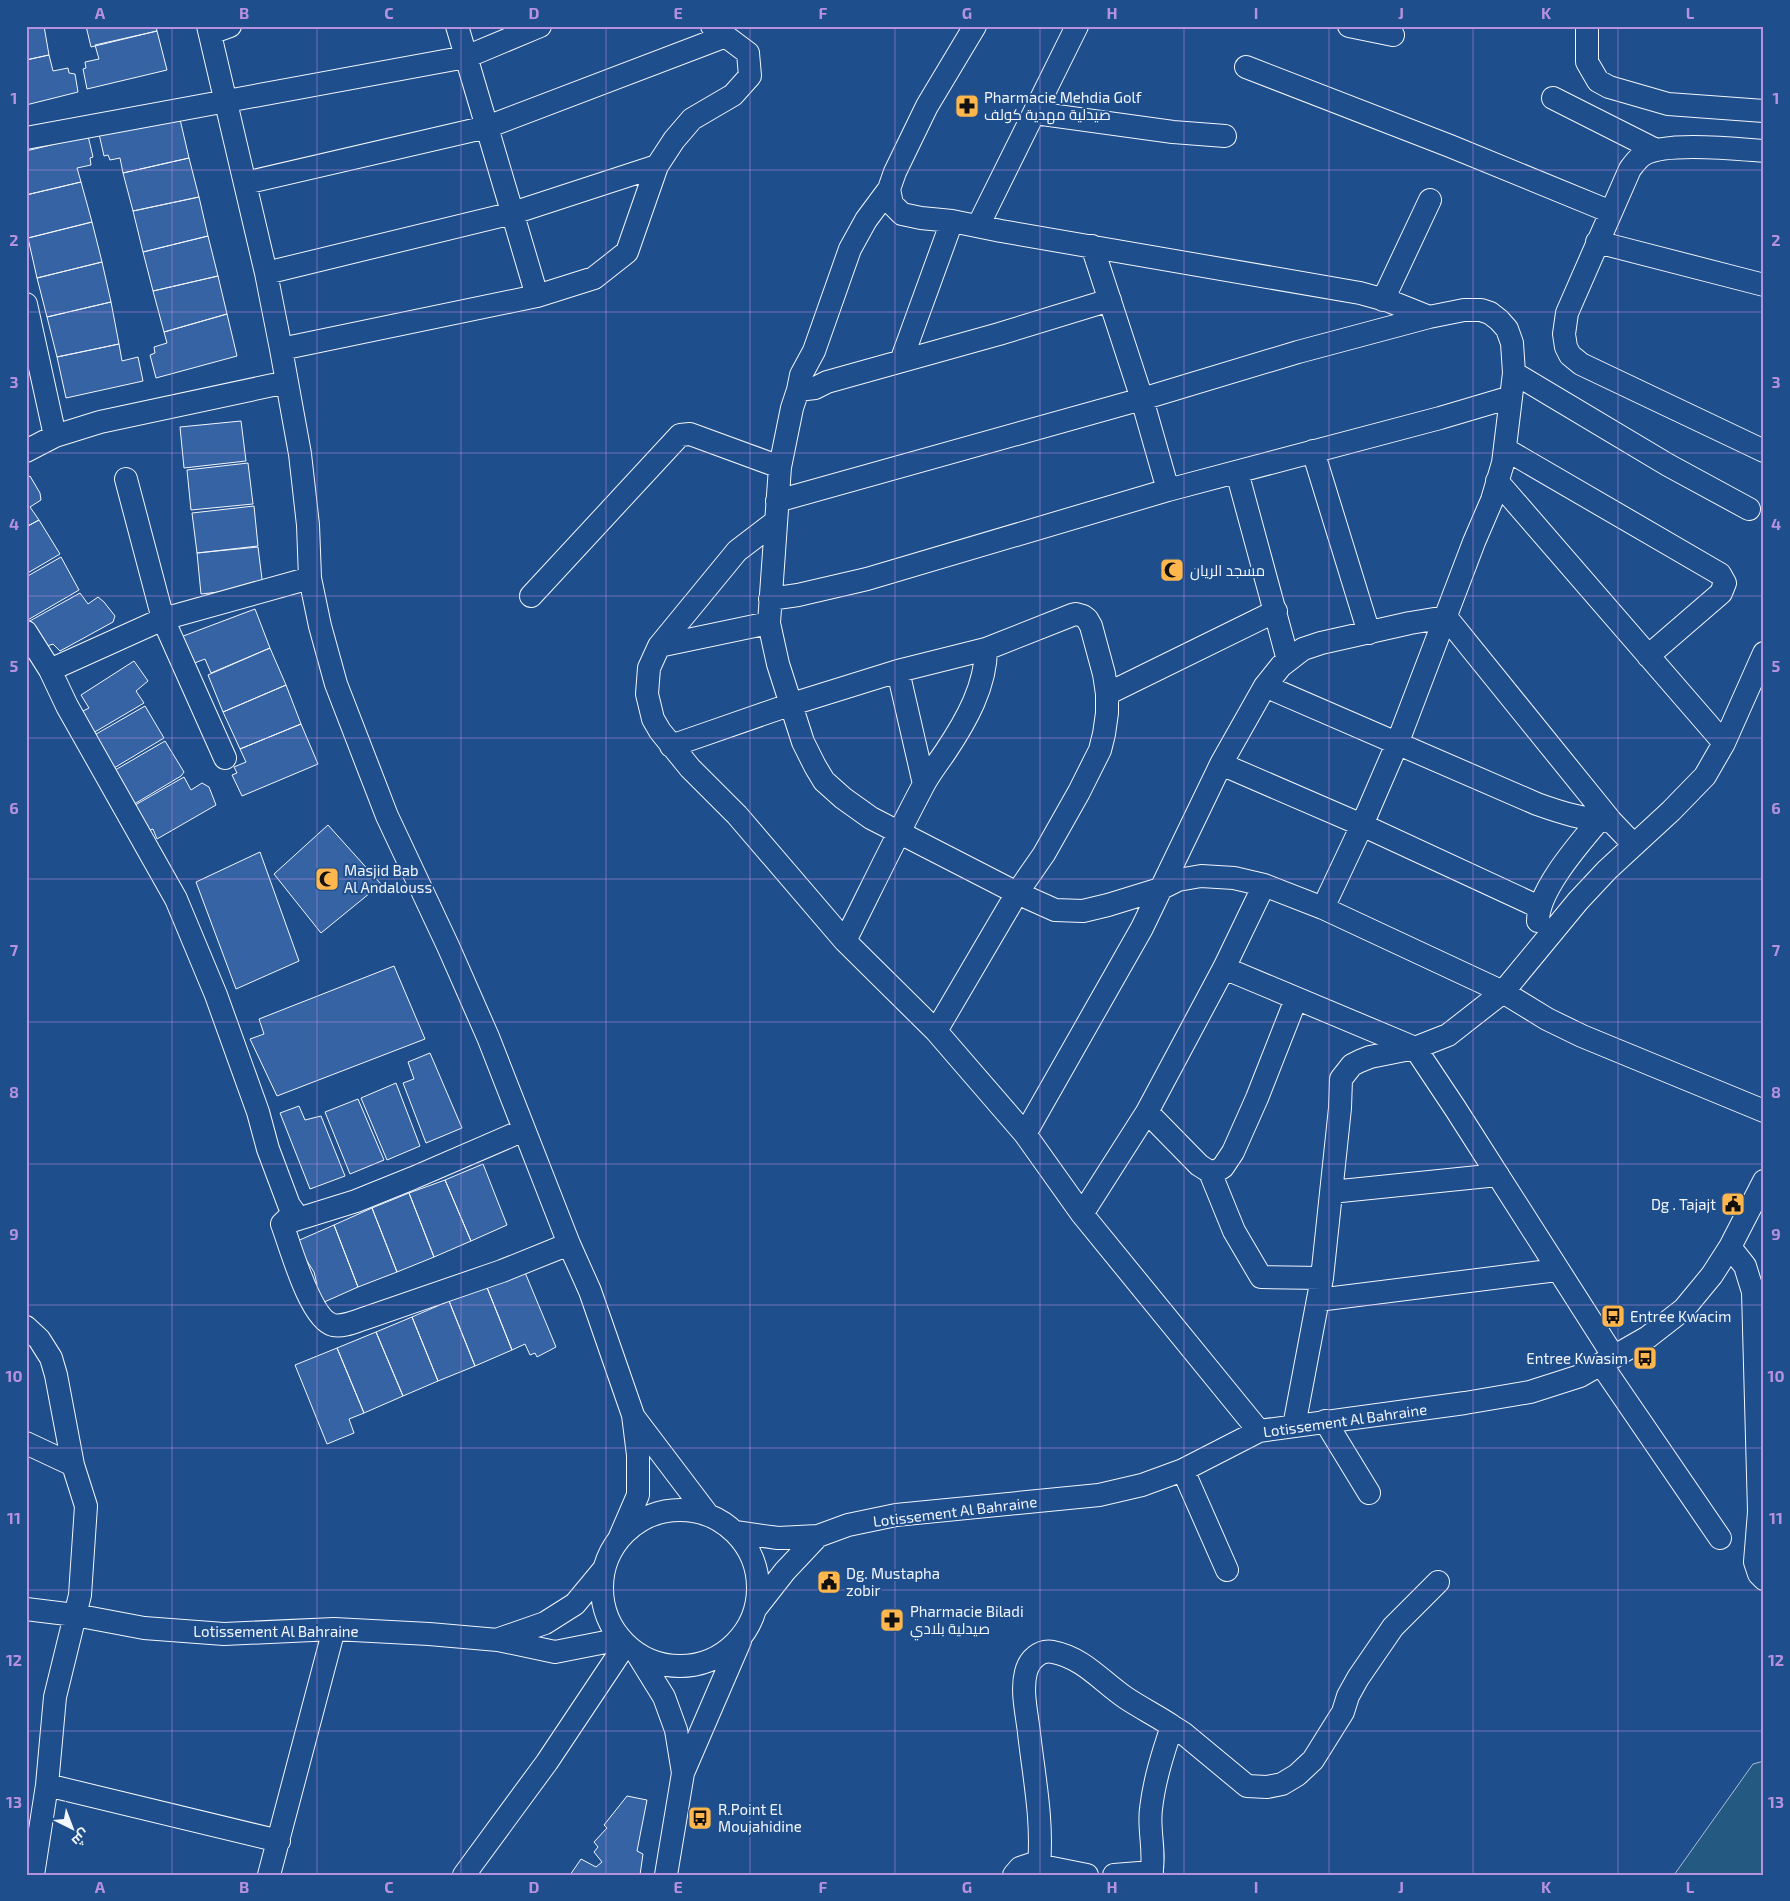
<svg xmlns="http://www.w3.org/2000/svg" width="1790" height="1901" font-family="'Exo 2',Cairo,sans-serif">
  <rect width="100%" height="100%" fill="#1f4e8c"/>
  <!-- green -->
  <path fill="#245a82" stroke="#a8bbd7" d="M1764,1761V1875H1674L1753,1764Z"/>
  <!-- building -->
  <path fill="#3563a3" stroke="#f2f6ff" d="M26,26H44L49,55L26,60Z
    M86,26H156L157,31L91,47Z
    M157,31L167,70L87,89L83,69L86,68L85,62L99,59L95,45Z
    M49,55L53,71L68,68L69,73L75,74L78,92L26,105V60Z
    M179,115L189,158L123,173L120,158L110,160L108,155L104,156L99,134Z
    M88,136L93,157L90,158L91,165L77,168L81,182L26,195V151Z
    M189,158L199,197L133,211L123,173Z
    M81,182L92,222L28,238L26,231V195Z
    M199,197L208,236L143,252L133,211Z
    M92,222L102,262L37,278L28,238Z
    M208,236L218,276L153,291L143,252Z
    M102,262L111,302L47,317L37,278Z
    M218,276L227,314L164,332L153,291Z
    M111,302L119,344L57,357L47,317Z
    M227,314L237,356L156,378L150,355L155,353L154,347L167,343L164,332Z
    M119,344L122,361L138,357L143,381L66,398L57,357Z
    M241,421L246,461L184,468L180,427Z
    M248,463L253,504L191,510L187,470Z
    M30,476L40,493L41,500L30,507L39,520L26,527V479Z
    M254,506L258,546L197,553L192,513Z
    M39,520L60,554L26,574V527Z
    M258,547L263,587L201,594L197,553Z
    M61,557L79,590L26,621V577Z
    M80,593L88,604L98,597L104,602L115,616L113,622L60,651L53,644L41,648L28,622Z
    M255,609L270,648L211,673L205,659L192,664L178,638Z
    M270,648L286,685L223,712L208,675Z
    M134,661L148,681L136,691L144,703L88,736L77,714L89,708L81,695Z
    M286,685L301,724L240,749L223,712Z
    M145,706L164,738L109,771L91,737Z
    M301,724L318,764L242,796L232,775L237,773L234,767L246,762L240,749Z
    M165,741L184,772L181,776L131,806L110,773Z
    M184,777L191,790L202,783L209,787L216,805L157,839L153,829L143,833L130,808Z
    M328,825L381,884L321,933L274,874Z
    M260,852L299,961L236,989L196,882Z
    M394,966L425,1039L277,1096L250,1039L264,1034L259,1019Z
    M430,1053L462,1128L426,1143L403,1083L414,1079L408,1062Z
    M396,1083L420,1146L387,1160L361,1098Z
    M358,1099L384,1160L350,1174L325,1112Z
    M299,1106L305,1120L321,1116L345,1176L310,1189L280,1113Z
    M483,1164L507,1225L471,1241L445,1180Z
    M445,1180L471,1241L434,1257L409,1193Z
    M409,1193L434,1257L397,1272L372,1208Z
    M372,1208L397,1272L358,1287L334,1225Z
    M334,1225L358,1287L322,1303L315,1292L317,1284L314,1272L295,1242Z
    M524,1270L556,1347L537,1357L535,1353L530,1355L525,1344L512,1350L486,1285Z
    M486,1285L512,1350L475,1366L449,1301Z
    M449,1301L475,1366L438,1381L412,1317Z
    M412,1317L438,1381L403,1396L376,1332Z
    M376,1332L403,1396L364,1413L337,1348Z
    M337,1348L364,1413L349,1419L354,1433L327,1444L295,1365Z
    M627,1796L647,1800L637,1851L643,1854L640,1875H570L581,1859L596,1867L602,1862L594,1852L598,1847L594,1842L607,1828L604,1825Z"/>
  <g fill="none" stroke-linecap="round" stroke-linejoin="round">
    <!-- minor casing -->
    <g stroke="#f2f6ff" stroke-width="24">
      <path id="minor" d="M208,26L266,273L281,349L300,454L308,525L310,578L320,626L336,684L387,816L448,946L488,1037L569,1244L590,1291L633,1415L638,1455V1495L619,1539
        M457,26L537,296
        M975,26L927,106L895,172L889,189L866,220L850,249L814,351L801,375L798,390L792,408L780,467L769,623L778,664L803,742L815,766L824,781L843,798L871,818L1017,893L1055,910L1083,911L1108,905L1160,889L1178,880L1201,876L1234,878L1264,885L1323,908L1503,992L1547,1019L1582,1036L1764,1111
        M1349,26L1393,35
        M1587,26V62L1598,81L1609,87L1668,104L1764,111
        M211,33L230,26
        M1246,67L1450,146L1611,212
        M1553,98L1656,150
        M1035,113L1173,132L1225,136
        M26,138L466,57L540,26
        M1764,151C1737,149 1665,141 1643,155C1638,158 1634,164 1630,169L1567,313L1564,334L1566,347L1570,355L1581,364L1764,451
        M245,183L487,127L726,36
        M889,189L892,204L902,214L921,218L952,221L1001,231L1360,293L1389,301L1429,317L1464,310H1481L1490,313L1499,320L1507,329L1512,343L1514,373L1503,463L1492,500L1474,542L1397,744L1362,825L1323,908
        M978,226L1077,26
        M1597,242L1764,285
        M1092,246L1142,399L1168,490
        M266,273L513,213L657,166
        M1383,300L1430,200
        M26,304L55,436
        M281,349L537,296L594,278L627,252L657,166L674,140L692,119L733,95L750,76L748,53L712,26
        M901,361L952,221
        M1514,373L1668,465L1749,509
        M798,390L815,388L827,382L999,334L1110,300
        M1505,449L1720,574L1725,583L1721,593L1648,656
        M26,451L55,436L100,422L287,382
        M1313,451L1369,633
        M1237,472L1288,660
        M126,479L163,619L225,758
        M1497,481L1724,743
        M777,501L1142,399L1298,352L1429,317
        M531,596L680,435L690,434L780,467
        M770,599L798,595L867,579L1168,490L1440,418L1511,397
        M769,623L659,646L649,668L647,694L653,719L660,731L690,768L737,815L845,941L936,1031L1025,1134L1082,1214L1259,1431
        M26,632L50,670L67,706L176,899L216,995L258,1112L268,1149L289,1205L294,1212L282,1224
        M659,646L737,551L775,522
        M50,670L163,619L310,578
        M898,671L924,784
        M1265,686L1537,804C1562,813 1585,820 1611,821
        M1107,694L1276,611
        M671,746L792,704L898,671L986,649L1072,615L1076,614L1083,616L1087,619L1091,626L1104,674L1107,694V713L1104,734L1100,750L1079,792L1044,854L1017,893L936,1031
        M1221,764L1362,825L1539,907
        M1538,921C1538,890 1579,844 1599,820
        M845,941C871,889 896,837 923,786C929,774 938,763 946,751C966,721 986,686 986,649
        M1224,968L1415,1048L1455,1108L1614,1357
        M1147,1112L1199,1165L1210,1172H1215L1223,1167L1233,1152L1257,1098L1296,999
        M1025,1134L1142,928L1221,764L1265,686L1281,666L1303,649L1321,643L1410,623L1446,617L1611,821L1634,845
        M1210,1172L1234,1231L1261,1277L1322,1278
        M1331,1192L1498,1175
        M1082,1214L1147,1112L1224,968L1264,885
        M282,1224C290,1245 310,1319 333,1325C343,1327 354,1322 363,1319L502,1271L569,1244
        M282,1224L356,1201L413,1178L524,1130
        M1730,1247L1745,1266L1753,1292L1759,1512L1755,1562L1759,1574L1764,1579
        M1318,1300L1557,1270
        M26,1327L39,1339L51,1358L56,1375L73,1465L86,1506L80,1595L55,1697L47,1785L33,1875
        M1601,1364L1720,1538
        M633,1416L708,1515
        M1325,1421L1369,1493
        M1294,1426L1322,1278L1340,1108L1341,1079L1352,1065L1360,1061L1370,1057L1415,1048L1448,1035L1503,992L1578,901L1607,870L1671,811L1705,776L1724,743L1764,653
        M26,1443L73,1465
        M1183,1470L1227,1570
        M602 1588a78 78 0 1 1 156 0a78 78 0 1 1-156 0Z
        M735,1532L778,1538L818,1536L848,1525L896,1515L1099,1495L1142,1485L1183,1470L1259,1431L1465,1403L1530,1392L1580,1376L1648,1337L1684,1309L1712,1275L1730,1247L1764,1181
        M756,1608L785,1571L818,1536
        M26,1609L75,1615L144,1628L224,1634L334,1629L429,1634L498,1640L555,1652L621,1639
        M499,1639L545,1623L575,1604L604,1569
        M638,1655L664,1697L676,1730L683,1773
        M1172,1726L1183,1733L1247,1786L1267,1787L1282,1784L1297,1775L1313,1760L1343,1712L1348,1696L1358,1678L1393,1627L1438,1582
        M47,1785L279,1841
        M1039,1865C1043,1821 1034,1777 1029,1733C1027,1714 1021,1691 1026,1672C1029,1660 1040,1649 1053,1652C1084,1658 1102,1682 1126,1698C1141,1708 1157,1716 1172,1726C1163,1753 1154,1781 1151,1809C1148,1830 1156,1853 1151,1875
        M269,1875L334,1629
        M464,1875L547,1762L625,1645
        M666,1875L683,1773L740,1641
        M1014,1875L1020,1868L1032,1864L1087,1875
        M1114,1875L1152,1872"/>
    </g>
    <!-- minor -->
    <use href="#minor" stroke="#1f4e8c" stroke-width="22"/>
  </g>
  <!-- grid -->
  <path fill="none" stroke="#b691df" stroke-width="1" stroke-opacity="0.55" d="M172,26V1875M317,26V1875M461,26V1875M606,26V1875M750,26V1875M895,26V1875M1040,26V1875M1184,26V1875M1329,26V1875M1473,26V1875M1618,26V1875M26,170H1764M26,312H1764M26,453H1764M26,596H1764M26,738H1764M26,879H1764M26,1022H1764M26,1164H1764M26,1305H1764M26,1448H1764M26,1590H1764M26,1731H1764"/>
  <!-- icons -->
  <defs>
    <g id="pharmacy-square" transform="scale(1.25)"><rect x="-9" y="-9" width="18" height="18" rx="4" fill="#ffb74d" stroke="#1f4e8c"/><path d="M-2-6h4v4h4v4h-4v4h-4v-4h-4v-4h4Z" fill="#111"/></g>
    <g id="mosque-square" transform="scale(1.25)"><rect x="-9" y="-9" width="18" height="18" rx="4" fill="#ffb74d" stroke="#1f4e8c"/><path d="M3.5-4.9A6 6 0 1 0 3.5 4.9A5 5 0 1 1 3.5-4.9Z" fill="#111"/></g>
    <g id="civic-square" transform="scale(1.25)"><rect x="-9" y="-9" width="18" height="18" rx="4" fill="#ffb74d" stroke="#1f4e8c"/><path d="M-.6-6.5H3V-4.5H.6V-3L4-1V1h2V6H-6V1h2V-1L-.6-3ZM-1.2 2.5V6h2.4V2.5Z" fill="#111"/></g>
    <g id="bus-square" transform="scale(1.25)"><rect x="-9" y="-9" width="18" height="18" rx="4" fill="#ffb74d" stroke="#1f4e8c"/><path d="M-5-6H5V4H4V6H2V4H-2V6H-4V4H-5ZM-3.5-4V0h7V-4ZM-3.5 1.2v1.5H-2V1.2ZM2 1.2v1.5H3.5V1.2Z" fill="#111"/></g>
  </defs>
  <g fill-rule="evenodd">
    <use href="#pharmacy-square" x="967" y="106"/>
    <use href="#mosque-square" x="1172" y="570"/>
    <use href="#mosque-square" x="327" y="879"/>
    <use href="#civic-square" x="1733" y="1204"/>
    <use href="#bus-square" x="1613" y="1316"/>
    <use href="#bus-square" x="1645" y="1358"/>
    <use href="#civic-square" x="829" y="1582"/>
    <use href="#pharmacy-square" x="892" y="1620"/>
    <use href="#bus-square" x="700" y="1818"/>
  </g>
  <g text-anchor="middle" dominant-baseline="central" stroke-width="4" stroke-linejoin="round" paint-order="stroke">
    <!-- poi labels -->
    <g font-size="15" fill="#f2f6ff" stroke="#1f4e8c" text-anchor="start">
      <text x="984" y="97">Pharmacie Mehdia Golf<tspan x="984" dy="17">صيدلية مهدية كولف</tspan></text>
      <text x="1190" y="570">مسجد الريان</text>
      <text x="344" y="870">Masjid Bab<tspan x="344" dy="17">Al Andalouss</tspan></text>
      <text x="1716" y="1204" text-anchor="end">Dg . Tajajt</text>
      <text x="1630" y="1316">Entree Kwacim</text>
      <text x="1628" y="1358" text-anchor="end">Entree Kwasim</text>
      <text x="846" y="1573">Dg. Mustapha<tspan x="846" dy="17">zobir</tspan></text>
      <text x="910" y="1611">Pharmacie Biladi<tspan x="910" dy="17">صيدلية بلادي</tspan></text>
      <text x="718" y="1809">R.Point El<tspan x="718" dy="17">Moujahidine</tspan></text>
    </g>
    <!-- street labels -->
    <g font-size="15" fill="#f2f6ff" stroke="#1f4e8c">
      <text transform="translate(1345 1420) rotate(-8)">Lotissement Al Bahraine</text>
      <text transform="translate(955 1511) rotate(-7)">Lotissement Al Bahraine</text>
      <text x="276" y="1631">Lotissement Al Bahraine</text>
    </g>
  </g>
  <!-- border -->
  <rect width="1790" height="1901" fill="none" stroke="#1f4e8c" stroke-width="55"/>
  <!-- north arrow -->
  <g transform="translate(72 1828) rotate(138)" stroke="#1f4e8c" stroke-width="4" paint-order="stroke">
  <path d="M0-4L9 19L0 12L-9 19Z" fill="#f2f6ff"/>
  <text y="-8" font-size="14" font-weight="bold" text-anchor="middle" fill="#f2f6ff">ش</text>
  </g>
  <rect x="28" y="28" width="1734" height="1846" fill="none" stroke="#b691df" stroke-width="2"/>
  <g font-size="16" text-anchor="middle" font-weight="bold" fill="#b691df">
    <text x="100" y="19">A</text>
    <text x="244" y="19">B</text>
    <text x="389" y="19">C</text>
    <text x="534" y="19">D</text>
    <text x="678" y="19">E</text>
    <text x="823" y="19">F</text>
    <text x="967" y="19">G</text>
    <text x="1112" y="19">H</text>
    <text x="1256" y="19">I</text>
    <text x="1401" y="19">J</text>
    <text x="1546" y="19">K</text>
    <text x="1690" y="19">L</text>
    <text x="14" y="104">1</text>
    <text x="1776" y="104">1</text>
    <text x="14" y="246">2</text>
    <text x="1776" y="246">2</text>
    <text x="14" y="388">3</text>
    <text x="1776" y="388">3</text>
    <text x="14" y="530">4</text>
    <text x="1776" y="530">4</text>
    <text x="14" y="672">5</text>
    <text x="1776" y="672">5</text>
    <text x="14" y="814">6</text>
    <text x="1776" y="814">6</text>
    <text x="14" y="956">7</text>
    <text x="1776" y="956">7</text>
    <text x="14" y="1098">8</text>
    <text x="1776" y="1098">8</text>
    <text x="14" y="1240">9</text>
    <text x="1776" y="1240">9</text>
    <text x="14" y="1382">10</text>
    <text x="1776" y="1382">10</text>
    <text x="14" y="1524">11</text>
    <text x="1776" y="1524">11</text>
    <text x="14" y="1666">12</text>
    <text x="1776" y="1666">12</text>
    <text x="14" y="1808">13</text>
    <text x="1776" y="1808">13</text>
    <text x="100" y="1893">A</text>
    <text x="244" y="1893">B</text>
    <text x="389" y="1893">C</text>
    <text x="534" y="1893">D</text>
    <text x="678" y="1893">E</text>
    <text x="823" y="1893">F</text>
    <text x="967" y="1893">G</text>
    <text x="1112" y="1893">H</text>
    <text x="1256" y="1893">I</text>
    <text x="1401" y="1893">J</text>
    <text x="1546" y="1893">K</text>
    <text x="1690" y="1893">L</text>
  </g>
</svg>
